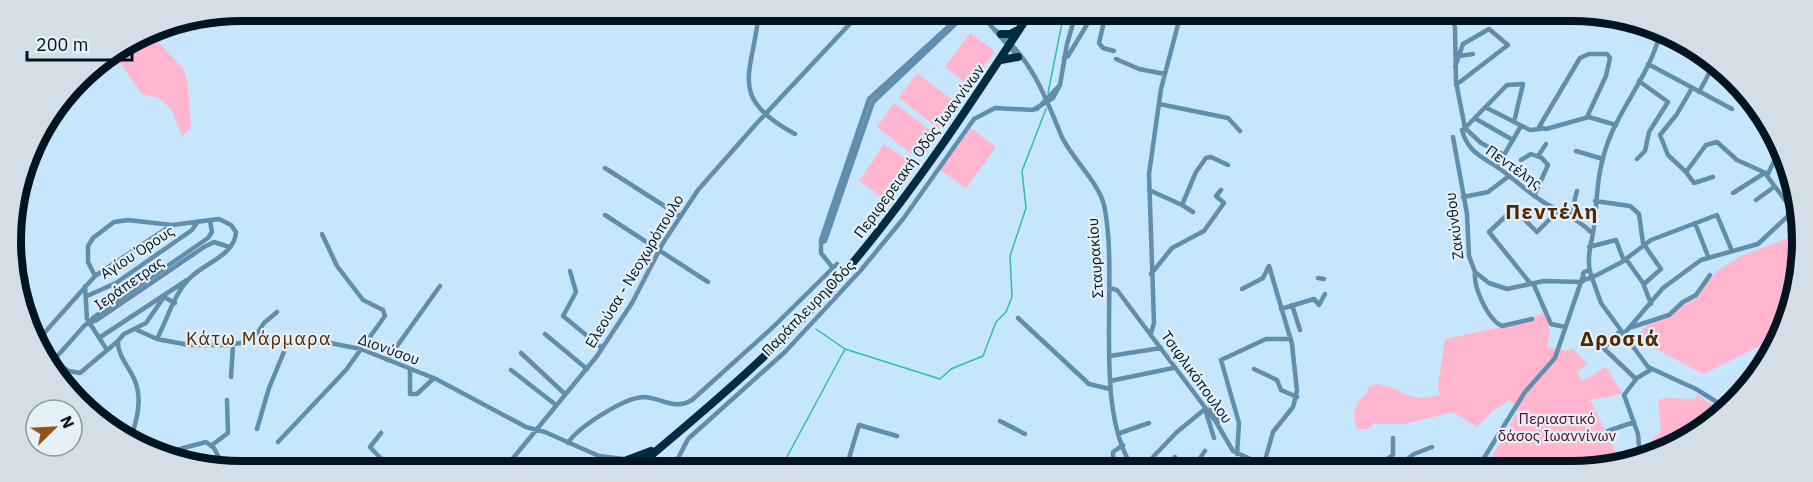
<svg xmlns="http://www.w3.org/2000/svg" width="1813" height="482" font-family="'IBM Plex Sans',sans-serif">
  <rect width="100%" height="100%" fill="#c5e6fc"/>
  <!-- green -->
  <path fill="#ffb6ce" d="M148,31L183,68L188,85L191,128L182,136L171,109L159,98L142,94L113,53Z
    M970,33L995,51L970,86L945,67Z
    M917,73L958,104L939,129L899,98Z
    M894,103L934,133L916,157L877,127Z
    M971,128L996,147L966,188L940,170Z
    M884,144L907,160L882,197L859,181Z
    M1798,234V286L1773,352L1769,347L1760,346L1706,373H1701L1641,341V332L1647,325L1671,316L1684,303L1693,300L1717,271L1741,256Z
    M1545,313L1550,332L1547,347L1567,351L1572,348L1587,363L1577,373L1582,381L1606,367L1622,393L1606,398L1590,399L1621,464L1602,470L1485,469L1519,409L1510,400L1493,411L1477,427L1453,412L1405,424H1374L1367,429H1358C1350,416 1355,401 1368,392V388L1375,383C1381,386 1385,385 1392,388C1414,398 1415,400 1440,395L1438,386L1445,339L1533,320V317Z
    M1697,394L1723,412L1674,448L1655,454L1652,440L1661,431L1658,400L1666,398L1695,399Z"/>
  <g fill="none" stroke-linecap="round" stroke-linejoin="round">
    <!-- stream -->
    <path stroke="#33bca3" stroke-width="1.5" d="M1048,93L1064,13
      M816,329L845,349
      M781,468L845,349L940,379L951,369L983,356L996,322L1006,312L1012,297L1010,256L1026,208L1022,171L1046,109"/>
    <!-- minor -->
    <path stroke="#608eac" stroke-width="4.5" d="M759,12C753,74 726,97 795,134
      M980,13L1018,57
      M1106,13L1099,43L1103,48L1114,51
      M1450,14L1455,27L1456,82L1465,128L1462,130C1468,153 1483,157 1500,169C1515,180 1529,193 1545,203C1562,213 1578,219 1592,233
      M994,29C1030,56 1045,95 1061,135C1071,158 1098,181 1104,205C1120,278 1091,410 1134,469
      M1459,56L1473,54
      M1064,58L1068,56L1094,13
      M1116,59L1139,69L1165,74
      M1648,64L1732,109
      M1455,67L1463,44L1489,29L1508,45L1456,85
      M1692,88L1677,114L1660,135L1668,155L1686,172L1706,145L1717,142L1737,160L1768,174
      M1699,92L1714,64
      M1159,104L1228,118L1240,131
      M1487,108L1530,130L1540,129
      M1037,109L1060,85
      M1587,117L1606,76L1610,58L1607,54H1589L1580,58L1539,127L1546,129L1589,117L1616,125
      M1476,119L1513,140
      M1453,137L1467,214L1469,256L1475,272L1489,283L1507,289L1544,281L1581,282L1586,279
      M1576,151L1603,159
      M1504,155L1481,143L1465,128L1507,85L1523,84L1514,122
      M1538,156L1546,144
      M1637,159L1645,151L1649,132L1668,102L1639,81
      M1521,160L1531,154L1542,158L1548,165L1534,196
      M1497,167L1521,126
      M605,168L680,216
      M1686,172L1694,183L1713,177
      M1149,190L1182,205L1196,172L1206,158L1211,157L1228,165
      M1733,193L1763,174
      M1463,197L1488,192L1509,176
      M1756,200L1774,187
      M1595,201L1630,206L1639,214L1643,243L1661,269L1644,284
      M1182,205L1193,212
      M1508,214L1489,232L1530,283
      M605,215L708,282
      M1571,215L1577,191
      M1525,220L1537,232L1559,210
      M1695,223L1708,256
      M822,242L825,241L873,102L967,13
      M1589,247L1616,240L1624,261
      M1626,259L1643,283L1651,304
      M833,268L821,253V240L869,99L947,28L957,13
      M570,271L576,292L563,316L602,348
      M1583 275a4 4 0 1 1 8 0a4 4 0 1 1-8 0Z
      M1475,272C1473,287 1488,320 1502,326L1532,319
      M1590,272C1586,253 1594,237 1595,218C1598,184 1598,165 1612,132C1627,99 1652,68 1660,33
      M1151,274L1172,248L1204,231L1224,203L1216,196L1221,190
      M1591,275L1601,303L1648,367L1696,389L1728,409
      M95,276L172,225
      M1318,278L1324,279
      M1591,278L1622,262L1651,240L1717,215L1732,251
      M1533,283L1551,324L1565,327
      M85,286L87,319L107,350
      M1110,288L1117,290L1216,422L1233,451L1272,469
      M1242,289L1263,278L1269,266L1292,344L1297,391L1293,407L1273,432L1264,464
      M87,296L116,283L192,230L197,223
      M1292,305L1300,330
      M1281,309L1314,299L1319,305L1325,294
      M1018,318L1089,384L1110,389
      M89,323L94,317L208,238L212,232L210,221
      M1629,328L1669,315L1683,302L1696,295L1710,275
      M137,330L157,339L189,345H228L259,340L330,343L361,349L436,379L526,427L545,432L599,456L624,459L639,467
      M1151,333L1154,323L1149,174L1161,89L1181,13
      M545,334L587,369
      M1623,335L1663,288L1701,260L1758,244L1789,215L1788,204L1767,176L1779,151
      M99,338L187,280
      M38,340L95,276L88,262V246L93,238L114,222L128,220L172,225L219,219L231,225L236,232C235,255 205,263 191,277C175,291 167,320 157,339
      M252,341L264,323L277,312
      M1597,342L1636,379
      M1604,348L1620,331
      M521,353L565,394
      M1110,356L1161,348
      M47,359L69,371L80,373L118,341
      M387,360L440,286
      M52,362L85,325L97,320L204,247L214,242L229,247
      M1254,369L1277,380L1281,390L1297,397
      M410,370V394H417L434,378
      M511,370L556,405
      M231,377L233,345
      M1110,381L1173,368
      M1210,397L1211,408L1218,422
      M1000,421L1025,434
      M257,429L269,388L288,342
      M1608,431L1634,422
      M381,433L370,447L389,467
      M1120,433L1149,423
      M130,442C136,422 143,401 135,381C130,368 117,355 118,341L124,334L146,323L164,297L175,303
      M278,442L346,370L385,316L383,310L363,300L337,266L322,234
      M568,443C578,427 624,398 643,397C661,397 674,411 692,400L772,328L837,264
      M212,445L228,433L227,400
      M161,454L206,442L214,448L224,467
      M1237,454L1239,423L1221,360L1266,339H1291
      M1175,457L1183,469
      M1640,458L1638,434L1624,395L1637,378L1652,369
      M614,459L630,468
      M1151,459L1177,432L1205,409L1214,438
      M505,468L597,356L632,303L663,243L698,190L757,123L861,12
      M598,468L599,456
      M673,468L688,439L785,352L861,270L903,219L974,119L995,108L1033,110L1053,98L1060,85L1067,44L1076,13
      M846,468L859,425L897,436
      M1113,469V452L1123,445
      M1192,469L1205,451
      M1381,469L1374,462L1387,459L1393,455V438
      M1394,469L1414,454L1432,447
      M1415,469L1427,463L1433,469
      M1477,469L1525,392L1555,358L1583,276"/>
    <!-- highway -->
    <path stroke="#022c42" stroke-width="8" d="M1001,34H1010L1018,30
      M1001,60L1018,57
      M627,460L651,451
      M636,468C709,407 783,345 845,272C914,191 972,102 1030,13"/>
  </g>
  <g text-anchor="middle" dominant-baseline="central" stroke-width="4.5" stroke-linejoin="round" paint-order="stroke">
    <!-- street labels -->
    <g font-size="15" fill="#011521" stroke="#e5f0f7">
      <text transform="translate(919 151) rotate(-54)">Περιφερειακή Οδός Ιωαννίνων</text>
      <text transform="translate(1514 167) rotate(35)">Πεντέλης</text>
      <text transform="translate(1454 226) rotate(-97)">Ζακύνθου</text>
      <text transform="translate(137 252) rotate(-33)">Αγίου Όρους</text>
      <text transform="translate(1095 258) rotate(-94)">Σταυρακίου</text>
      <text transform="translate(634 271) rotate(-59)">Ελεούσα - Νεοχωρόπουλο</text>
      <text transform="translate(129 283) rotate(-35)">Ιεράπετρας</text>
      <text transform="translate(808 308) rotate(-46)">Παράπλευρη Οδός</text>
      <text transform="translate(389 349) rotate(20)">Διονύσου</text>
      <text transform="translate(1197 377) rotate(54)">Τσιφλικόπουλου</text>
    </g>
    <!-- park labels -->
    <g font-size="15" fill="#530a2d" stroke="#e5f0f7">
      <text x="1557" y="418">Περιαστικό<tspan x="1557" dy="17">δάσος Ιωαννίνων</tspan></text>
    </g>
    <!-- quarter labels -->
    <g font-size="18" letter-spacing="1.5" fill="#522800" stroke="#e5f0f7">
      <text x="259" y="338">Κάτω Μάρμαρα</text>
    </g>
    <!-- district labels -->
    <g font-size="21" font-weight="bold" letter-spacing="1.5" fill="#522800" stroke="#e5f0f7">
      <text x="1552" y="211">Πεντέλη</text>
      <text x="1620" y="338">Δροσιά</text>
    </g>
  </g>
  <!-- crop -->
  <path d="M0 0H1813V482H0ZM241 21H1572A220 220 0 0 1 1792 241V241A220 220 0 0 1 1572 461H241A220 220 0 0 1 21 241V241A220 220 0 0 1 241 21Z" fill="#d3dee6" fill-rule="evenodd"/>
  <path fill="none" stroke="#011521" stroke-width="8" d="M241 21H1572A220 220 0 0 1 1792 241V241A220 220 0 0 1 1572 461H241A220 220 0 0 1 21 241V241A220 220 0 0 1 241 21Z"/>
  <!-- north arrow -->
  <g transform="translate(54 428) rotate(66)"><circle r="28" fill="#e5f0f7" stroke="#8a98a1" stroke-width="1.5"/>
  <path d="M0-4.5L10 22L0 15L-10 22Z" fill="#93541b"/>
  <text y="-9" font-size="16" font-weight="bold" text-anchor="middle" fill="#011521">N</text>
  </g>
  <!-- scale -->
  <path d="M27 51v9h105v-9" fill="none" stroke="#011521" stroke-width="3"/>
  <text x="36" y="51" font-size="18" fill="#011521" stroke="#e5f0f7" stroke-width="4.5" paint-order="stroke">200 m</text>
</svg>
